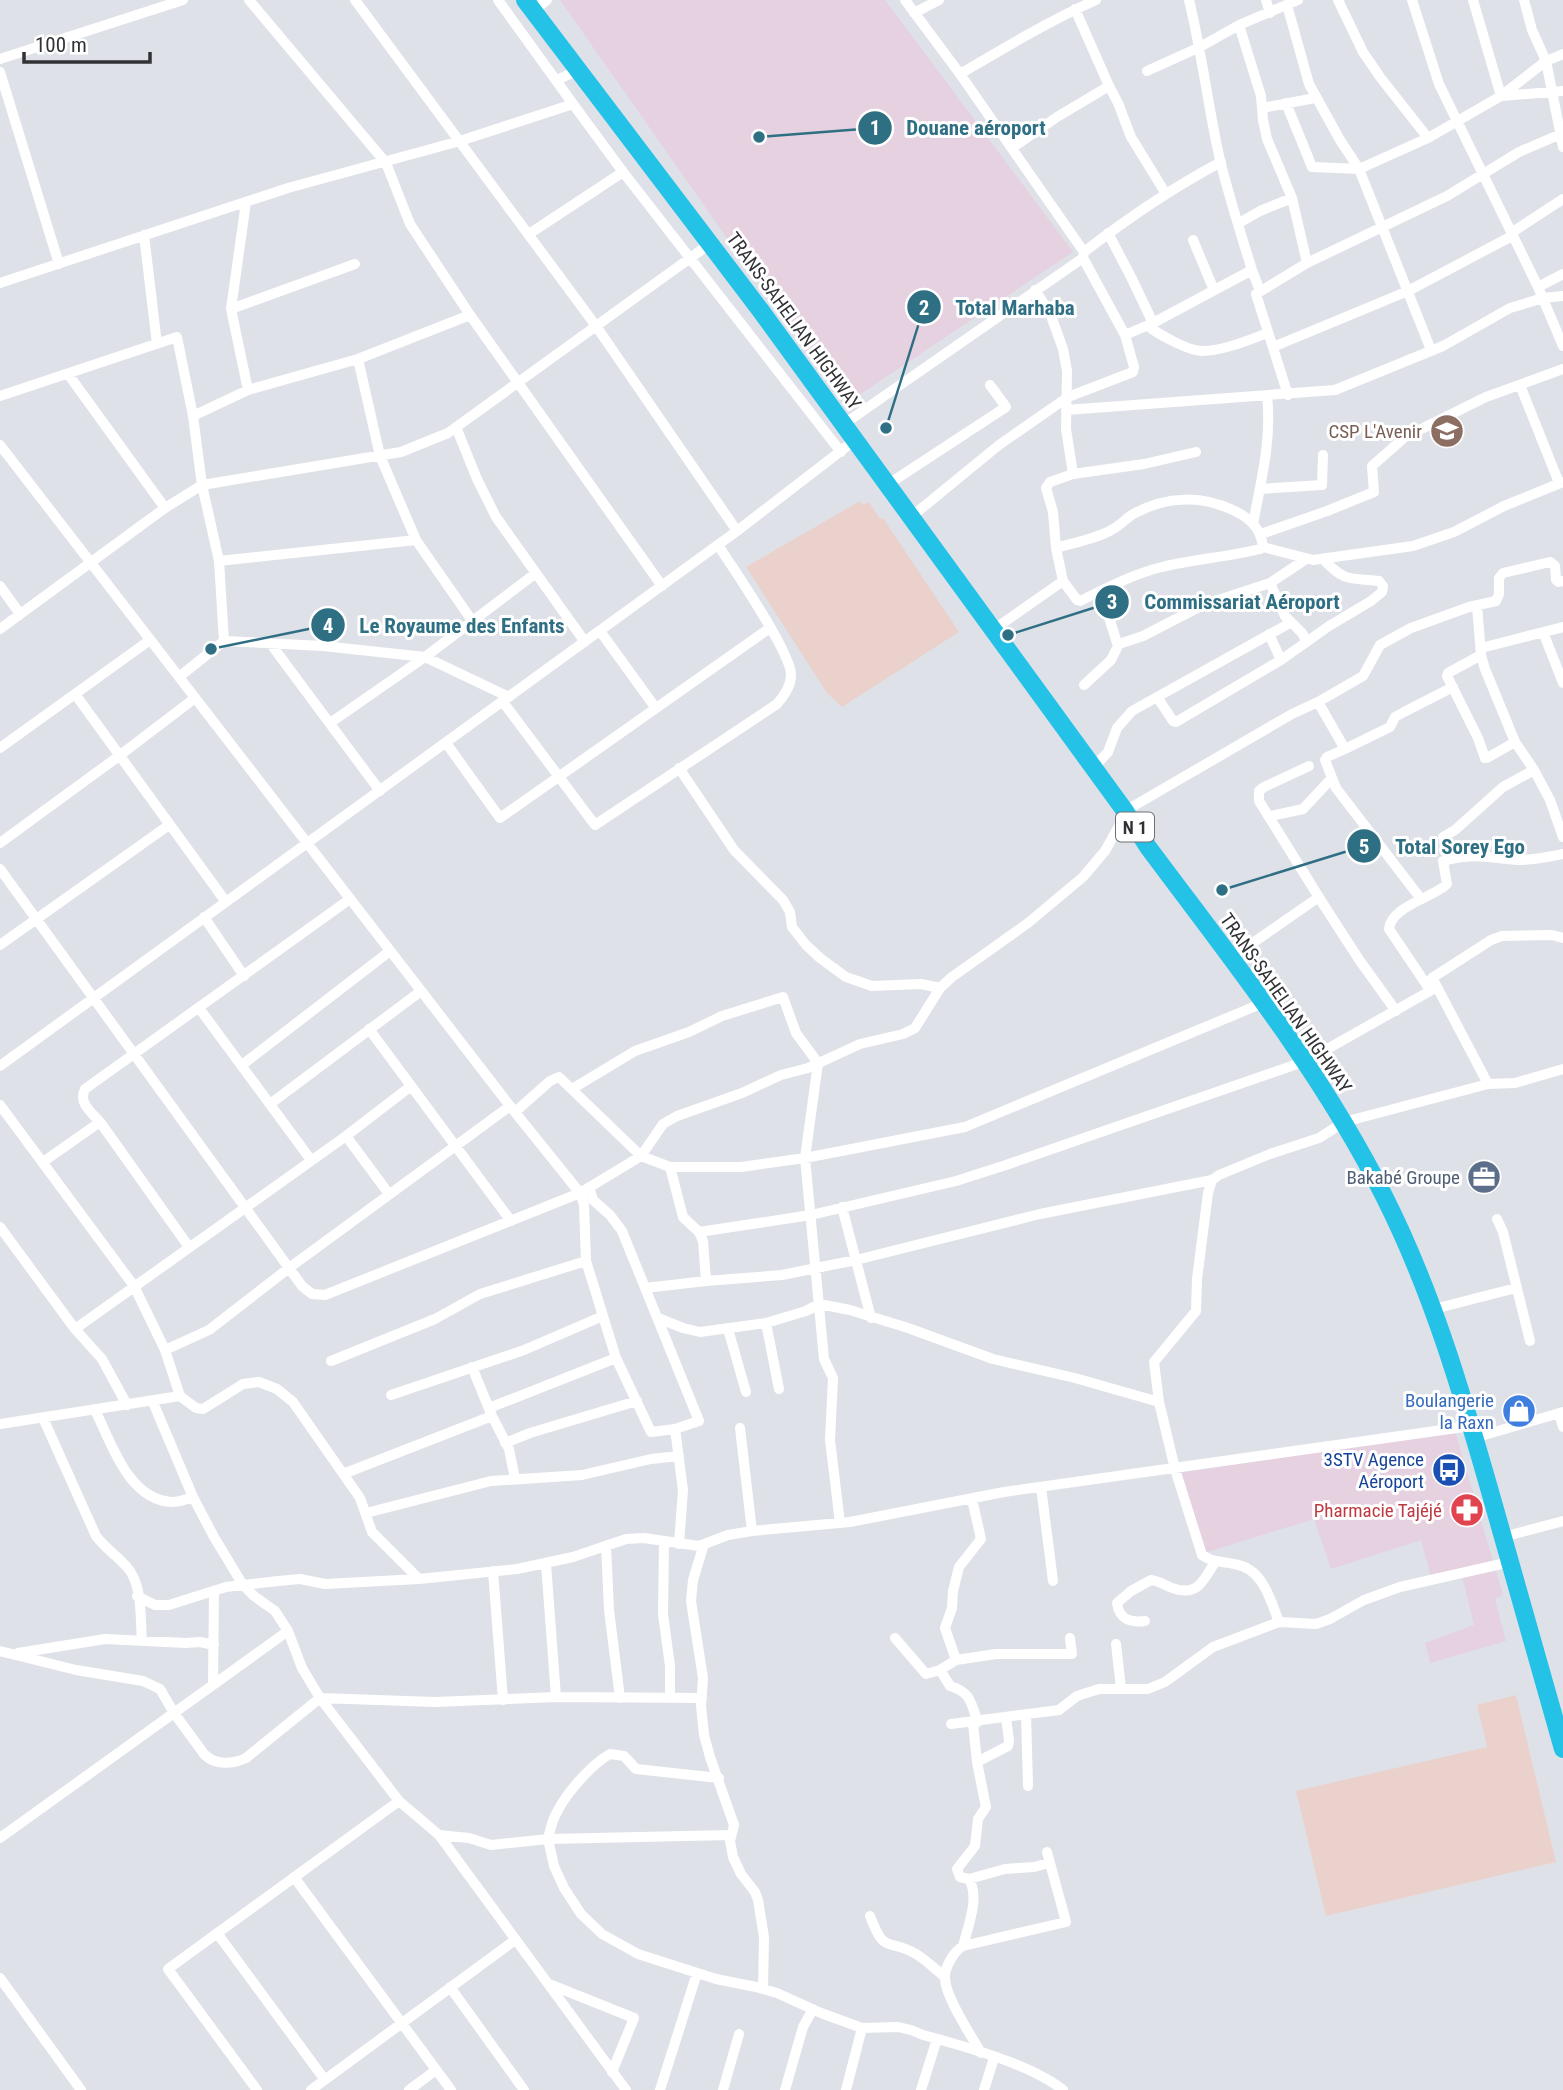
<svg xmlns="http://www.w3.org/2000/svg" width="1563" height="2090" font-family="'Roboto Condensed',sans-serif">
  <rect width="100%" height="100%" fill="#dfe1e8"/>
  <!-- commercial -->
  <path fill="#e5d1e0" d="M560,0H885L1073,252L844,405Z
    M1455,1431L1503,1595L1495,1599L1506,1641L1430,1663L1425,1643L1474,1625L1462,1576H1431L1421,1540L1331,1569L1314,1519L1204,1553L1178,1473Z"/>
  <!-- industrial -->
  <path fill="#ebd1cc" d="M860,501L863,505L869,502L880,519L883,518L959,632L842,707L827,693L746,567Z
    M1516,1695L1556,1862L1326,1916L1296,1791L1487,1747L1477,1705Z"/>
  <g fill="none" stroke-linecap="round" stroke-linejoin="round">
    <!-- street -->
    <path stroke="#fff" stroke-width="10" d="M249,0L386,163L410,224L470,315L662,586
      M355,0L596,326L737,531
      M905,0L960,74L1084,252
      M1189,0C1202,53 1208,107 1220,160C1229,197 1241,234 1252,270
      M1266,0L1270,13
      M1338,0L1363,52L1380,77L1428,138
      M1412,0L1439,84L1538,287L1563,346
      M1473,0L1501,96
      M1524,0L1532,30L1546,61L1563,147
      M1287,5L1309,84L1340,140L1359,169L1431,350
      M533,11L547,0
      M914,13L939,0
      M1239,25L1261,96L1263,120L1267,139L1292,198L1307,263
      M0,59L183,0
      M1147,71L1200,47L1239,25L1298,0
      M0,72L59,264
      M960,74C1004,48 1049,21 1096,0
      M557,80L578,70
      M1109,86L1118,103L1131,137L1166,194
      M1501,96L1563,91
      M1286,103L1312,167L1359,169L1428,138L1501,96L1546,61L1563,54
      M573,104L623,172L841,452
      M1262,108L1315,98
      M1012,148L1057,117L1109,86L1075,9
      M246,202L231,309L248,390
      M1239,223L1260,211L1292,198
      M1108,233L1131,277L1153,323
      M1511,233L1563,199
      M529,234L623,172
      M144,235L157,344
      M1193,240L1214,290
      M1083,258L1125,335L1153,323L1252,270L1260,291
      M0,283L288,188L460,141L573,104L498,0
      M1538,287L1563,274
      M1035,290L1050,313L1063,349L1067,371L1066,429L1073,474L1144,464L1196,452
      M231,309L355,264
      M1148,326C1158,334 1190,352 1203,351C1221,351 1250,340 1267,333
      M1273,347L1408,291L1512,236
      M358,359L380,456L416,540L473,622
      M68,374L165,508
      M1520,385L1559,483
      M1288,395L1256,294L1307,263L1447,196L1519,152L1563,133
      M0,396L177,337L193,416L202,485L219,561L224,641
      M1066,410L1335,390L1443,346L1510,308L1543,298L1563,296
      M193,416L248,390L358,359L470,315
      M844,424L1083,258L1084,252C1128,218 1172,188 1221,162
      M456,427L477,479L496,517L585,642
      M0,445L510,1106L580,1193L584,1205L586,1261L616,1358L651,1432L675,1429L683,1490L679,1544
      M887,485L1006,407L990,385
      M1260,489L1322,485L1323,455
      M911,517L999,445L1068,397L1133,372L1134,367L1125,335
      M1253,524C1261,481 1272,439 1267,396
      M1261,534L1327,511L1374,492L1372,466L1405,437L1486,397L1563,369
      M1263,547L1313,560L1413,546L1454,532L1504,506L1563,482
      M1056,548C1075,542 1097,539 1113,529C1121,525 1127,517 1135,513C1167,496 1202,495 1235,511C1251,519 1261,529 1263,547L1260,549C1228,557 1194,559 1162,567C1133,574 1107,588 1080,601L1077,600L1063,581
      M1306,559L1270,583L1285,616L1302,633L1306,640
      M219,561L416,540
      M0,586L20,614
      M1101,592L1117,643L1119,644L1143,636L1203,605L1270,583
      M1477,606L1481,655L1485,669L1515,742L1534,770L1550,800L1563,837
      M0,629L165,508L202,485L401,452L448,433L711,243
      M993,630L1063,581L1056,548L1053,512L1046,488L1050,482L1073,474
      M600,631L655,707
      M1543,632L1563,683
      M1269,634L1281,660
      M270,643L380,791
      M1481,648L1563,627
      M1481,655L1448,673L1447,676L1478,738L1485,758H1487L1515,742
      M179,677L224,641L323,646L425,657L509,697
      M1084,685L1111,660L1119,644
      M75,694L226,902
      M1157,697L1173,721L1176,722L1281,660L1329,626L1371,601L1382,592L1383,586L1379,581C1350,577 1347,584 1324,560
      M503,702L595,825L777,704C784,696 791,686 791,675C791,652 733,568 718,545
      M1318,702L1345,749L1327,757L1325,760L1336,788L1421,899
      M330,723L425,657L536,573
      M446,743L500,818L770,628
      M0,748L150,640
      M1345,749L1390,727L1395,717L1404,712L1453,687
      M1309,766L1264,787L1259,791V801L1325,907L1360,961L1396,1011
      M679,768L734,850L783,900L790,912L792,927L806,945L820,958L846,977L872,986L921,984L940,988
      M1093,768L1108,752L1117,728L1132,711L1290,623
      M1270,816L1303,809L1332,778
      M1443,837L1455,830L1503,787L1534,770
      M0,843L119,756L195,698
      M0,869L302,1286L312,1294L325,1295L580,1193L641,1156L663,1124L677,1116L742,1093L781,1075L808,1068L860,1044L903,1034L915,1028L940,988L952,977L1028,923L1083,877L1105,851L1119,826L1125,811L1292,714L1318,702L1363,676L1380,645L1411,628L1469,607L1496,601L1499,594V578L1503,573L1550,562L1555,566L1556,580L1559,582L1563,581
      M204,917L244,976
      M0,945L169,825
      M1231,958L1319,897
      M1437,987L1488,1084
      M1430,990L1389,929C1391,906 1433,898 1447,884L1443,861C1476,852 1488,858 1519,860C1535,860 1548,857 1563,854
      M199,1008L311,1160
      M369,1029L511,1221
      M242,1065L390,951
      M0,1066L737,531L855,440
      M572,1089L635,1051L689,1032L722,1016L783,997L796,1033L818,1063L805,1158L824,1359L833,1378L830,1440L840,1523
      M270,1104L421,991
      M0,1105L134,1286L165,1350L180,1396L196,1408L203,1409L243,1384L259,1382L277,1389L293,1402L360,1498L372,1532L419,1579
      M515,1112L550,1081L559,1077L641,1156L670,1167L683,1217L699,1232L703,1241L706,1281
      M346,1136L389,1194
      M43,1162L100,1122
      M670,1167H741L805,1158L965,1127L1263,1003
      M589,1187L593,1200L610,1215L622,1231L699,1421L675,1429
      M842,1207L871,1318
      M1497,1219L1503,1232L1530,1341
      M0,1227L75,1329L102,1359L127,1405
      M699,1232L811,1215L956,1181L1006,1165L1306,1061L1437,987L1432,978L1491,940L1502,936L1552,935L1563,938
      M189,1247L100,1122C91,1112 78,1103 85,1089L350,899
      M645,1288L706,1281L782,1275L856,1260L1040,1214L1212,1180
      M1434,1309L1516,1288
      M658,1318L683,1328L700,1332L766,1323L806,1311L819,1304L850,1310L908,1328L993,1359L1075,1378L1159,1402
      M766,1323L779,1389
      M75,1329L346,1136L411,1086
      M728,1329L746,1392
      M165,1350L209,1330L289,1268L510,1106
      M331,1361L435,1319L480,1294L586,1261
      M472,1367L492,1416L509,1449L515,1479
      M391,1395L524,1350L603,1316
      M152,1400L193,1497L214,1537L243,1585L254,1596L275,1611L288,1631L302,1668L320,1698L399,1801L439,1835L469,1838L491,1845L548,1839L554,1866L564,1888L581,1914L602,1934L638,1954L716,1979L756,1987L777,1993L821,2013L862,2028L898,2027L911,2030L923,2035C963,2046 1031,2064 1063,2090
      M489,1408L616,1358
      M95,1410C111,1442 128,1500 172,1502C179,1502 187,1499 193,1497
      M1559,1413L1563,1427
      M43,1418L96,1536C105,1548 117,1556 127,1567C143,1585 140,1618 142,1641
      M0,1424L180,1396
      M740,1428L752,1531
      M1474,1438L1563,1412
      M505,1443L530,1433L637,1401
      M343,1474L492,1416
      M1041,1487L1053,1581
      M972,1499L981,1539L959,1567L953,1591L952,1608L945,1628L956,1660L996,1654H1072L1070,1638
      M366,1513L491,1481L582,1475L651,1459L679,1456
      M1503,1537L1563,1521
      M664,1542L663,1614L670,1666V1697
      M704,1544L693,1580L691,1601L703,1678L701,1706L704,1735L710,1757L734,1825L730,1841L733,1857L741,1874L755,1892L758,1900L764,1937L763,1989
      M606,1546L609,1610L620,1698
      M546,1564L556,1697
      M493,1571L503,1700
      M137,1596L155,1605H169L226,1587L278,1581L300,1579L325,1584L419,1579L517,1569L573,1557L626,1539L644,1538L699,1546L728,1535L752,1531L850,1522L1004,1492L1471,1426
      M1145,1621C1130,1623 1119,1619 1117,1603L1131,1591L1151,1580C1159,1581 1165,1585 1172,1588C1198,1597 1203,1581 1215,1562
      M1279,1622C1270,1599 1263,1568 1234,1564C1221,1561 1214,1563 1202,1555L1175,1469L1159,1402L1154,1362L1196,1311L1197,1279L1208,1193L1212,1180L1219,1175L1270,1154L1319,1138L1344,1122L1488,1084L1515,1083L1563,1069
      M895,1638L926,1674L940,1670L956,1660
      M1116,1644L1121,1688
      M0,1651L76,1670L143,1681L160,1689L174,1713L204,1754C215,1766 233,1764 246,1758L320,1698L435,1702L556,1697L702,1698
      M18,1653L105,1639L186,1643L200,1642L214,1645
      M940,1670L950,1686C972,1693 970,1702 978,1722
      M213,1685L214,1591
      M1026,1714L1028,1786
      M973,1723L977,1762
      M951,1724L1059,1710L1077,1696L1099,1689H1148L1165,1682L1213,1647L1279,1622L1316,1624L1330,1619L1364,1600L1400,1587L1510,1562
      M719,1778L636,1769L624,1756L610,1754C591,1765 567,1792 557,1812C552,1820 550,1830 548,1839L731,1835
      M439,1835L626,2090
      M0,1838L288,1631
      M294,1877L451,2090
      M969,1879L960,1877L957,1869L975,1846L978,1819L986,1807L977,1762L1008,1746L1009,1741L1006,1717
      M870,1916C885,1956 887,1937 916,1954C926,1960 935,1969 944,1976
      M217,1933L325,2080
      M963,1946C968,1926 980,1898 969,1879L1005,1869L1034,1867L1049,1863
      M0,1978L81,2090
      M549,1984L634,2018L612,2072
      M450,1987L524,2090
      M981,2053C971,2035 946,1998 945,1979C944,1968 954,1951 963,1946L1066,1922L1047,1852
      M257,2090L168,1969L399,1801
      M311,2090L515,1940
      M409,2090L436,2070
      M660,2090L697,1973
      M723,2090L739,2034
      M785,2090L803,2027L813,2009
      M846,2090L862,2028
      M921,2090L937,2039
      M984,2090L994,2058"/>
    <!-- highway -->
    <path stroke="#24c2e7" stroke-width="18" d="M525,0L761,311L1125,811L1148,847C1232,960 1321,1070 1384,1196C1432,1291 1462,1393 1491,1495C1515,1579 1539,1664 1563,1749"/>
  </g>
  <!-- icons -->
  <defs>
    <g id="school-disc" transform="scale(1.75)"><circle r="9.5" fill="#8d6e63" stroke="#fff"/><path d="M0-5L7-2L0 1L-7-2ZM-4 1L0 2.5L4 1V4Q0 6-4 4Z" fill="#fff"/></g>
    <g id="office-disc" transform="scale(1.75)"><circle r="9.5" fill="#5c6f8a" stroke="#fff"/><path d="M-6-3h4V-5.5h4V-3h4V5H-6ZM-1-4.5V-3h2v-1.5ZM-6 0V1H6V0Z" fill="#fff"/></g>
    <g id="shop-disc" transform="scale(1.75)"><circle r="9.5" fill="#3f7fe0" stroke="#fff"/><path d="M-5-2.5h2.3a2.7 3.5 0 0 1 5.4 0H5L5.5 6h-11ZM-1.5-2.5h3a1.5 2.3 0 0 0-3 0Z" fill="#fff"/></g>
    <g id="bus-disc" transform="scale(1.75)"><circle r="9.5" fill="#1a4fb4" stroke="#fff"/><path d="M-5-6H5V4H4V6H2V4H-2V6H-4V4H-5ZM-3.5-4V0h7V-4ZM-3.5 1.2v1.5H-2V1.2ZM2 1.2v1.5H3.5V1.2Z" fill="#fff"/></g>
    <g id="pharmacy-disc" transform="scale(1.75)"><circle r="9.5" fill="#e0444e" stroke="#fff"/><path d="M-2-6h4v4h4v4h-4v4h-4v-4h-4v-4h4Z" fill="#fff"/></g>
  </defs>
  <g fill-rule="evenodd">
    <use href="#school-disc" x="1447" y="431"/>
    <use href="#office-disc" x="1484" y="1177"/>
    <use href="#shop-disc" x="1519" y="1411"/>
    <use href="#bus-disc" x="1449" y="1470"/>
    <use href="#pharmacy-disc" x="1467" y="1510"/>
  </g>
  <g text-anchor="middle" dominant-baseline="central" stroke-width="6" stroke-linejoin="round" paint-order="stroke">
    <!-- shield labels -->
    <rect fill="#fff" stroke="#6f7072" stroke-width="2" x="1116" y="812.5" width="38" height="29" rx="5"/>
    <g font-size="18" font-weight="bold" fill="#313235">
      <text x="1135" y="827">N 1</text>
    </g>
    <!-- street labels -->
    <g font-size="19" fill="#313235" stroke="#fff">
      <text transform="translate(794 321) rotate(54)">TRANS-SAHELIAN HIGHWAY</text>
      <text transform="translate(1286 1003) rotate(55)">TRANS-SAHELIAN HIGHWAY</text>
    </g>
    <!-- education labels -->
    <g font-size="19" fill="#785e54" stroke="#fff" text-anchor="end">
      <text x="1422" y="431">CSP L'Avenir</text>
    </g>
    <!-- service labels -->
    <g font-size="19" fill="#4e5e75" stroke="#fff" text-anchor="end">
      <text x="1460" y="1177">Bakabé Groupe</text>
    </g>
    <!-- shop labels -->
    <g font-size="19" fill="#366cbe" stroke="#fff" text-anchor="end">
      <text x="1494" y="1400">Boulangerie<tspan x="1494" dy="22">la Raxn</tspan></text>
    </g>
    <!-- transit labels -->
    <g font-size="19" fill="#164399" stroke="#fff" text-anchor="end">
      <text x="1424" y="1459">3STV Agence<tspan x="1424" dy="22">Aéroport</tspan></text>
    </g>
    <!-- health labels -->
    <g font-size="19" fill="#be3a42" stroke="#fff" text-anchor="end">
      <text x="1442" y="1510">Pharmacie Tajéjé</text>
    </g>
  </g>
  <!-- callouts -->
  <path fill="none" stroke="#2f6f83" stroke-width="2.5" d="M759 137L875 128M886 428L924 307M1008 635L1112 602M211 649L328 625M1222 890L1364 846"/>
  <g fill="#2f6f83" stroke="#fff" stroke-width="2.5">
    <circle cx="759" cy="137" r="7"/>
    <circle cx="886" cy="428" r="7"/>
    <circle cx="1008" cy="635" r="7"/>
    <circle cx="211" cy="649" r="7"/>
    <circle cx="1222" cy="890" r="7"/>
    <circle cx="875" cy="128" r="18"/>
    <circle cx="924" cy="307" r="18"/>
    <circle cx="1112" cy="602" r="18"/>
    <circle cx="328" cy="625" r="18"/>
    <circle cx="1364" cy="846" r="18"/>
  </g>
  <g font-size="21" text-anchor="middle" font-weight="bold" fill="#fff">
    <text x="875" y="135">1</text>
    <text x="924" y="315">2</text>
    <text x="1112" y="609">3</text>
    <text x="328" y="633">4</text>
    <text x="1364" y="854">5</text>
  </g>
  <g font-size="21" text-anchor="middle" font-weight="bold" fill="#2f6f83" stroke="#fff" stroke-width="6" stroke-linejoin="round" paint-order="stroke">
    <text x="976" y="135">Douane aéroport</text>
    <text x="1015" y="315">Total Marhaba</text>
    <text x="1242" y="609">Commissariat Aéroport</text>
    <text x="462" y="633">Le Royaume des Enfants</text>
    <text x="1460" y="854">Total Sorey Ego</text>
  </g>
  <!-- scale -->
  <path d="M24 52v10h126v-10" fill="none" stroke="#313235" stroke-width="3.5"/>
  <text x="35" y="52" font-size="21" fill="#313235" stroke="#ffffff" stroke-width="5" paint-order="stroke">100 m</text>
</svg>
